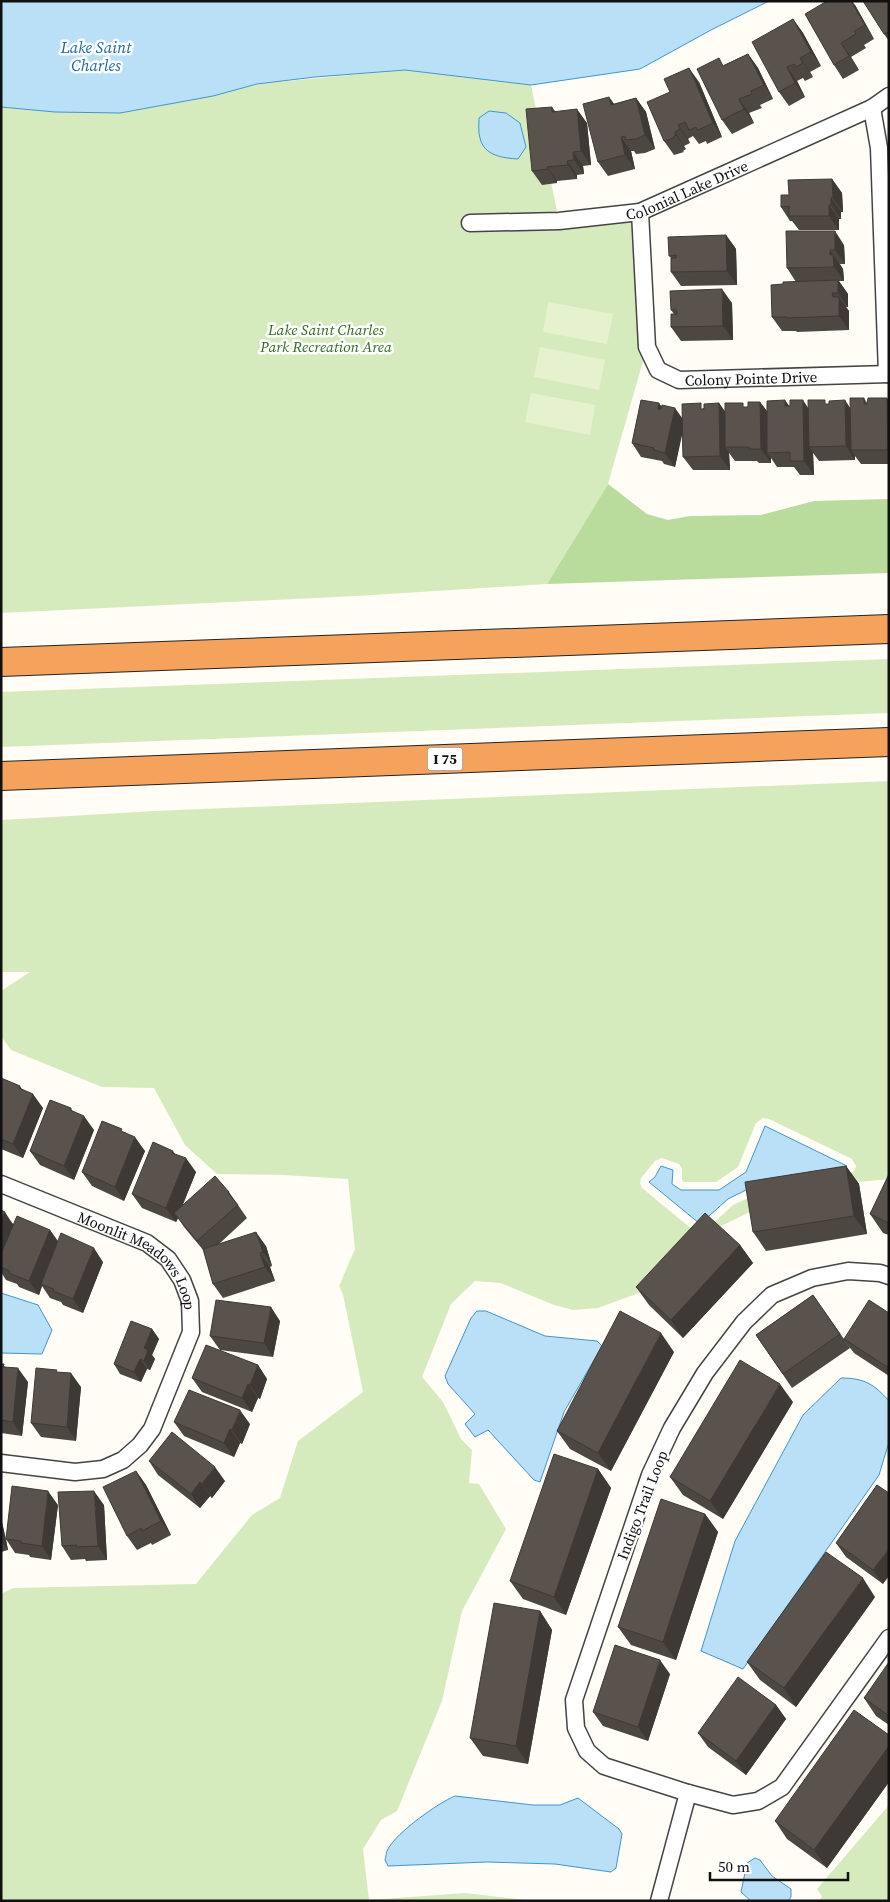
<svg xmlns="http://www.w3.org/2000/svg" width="890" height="1902" font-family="'Source Serif 4',serif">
  <rect width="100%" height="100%" fill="#fffdf5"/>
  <!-- green -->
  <path fill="#d5ebbd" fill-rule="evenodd" d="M405,70L531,85L559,221L640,212L647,347L608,484L547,584L357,596L1,613V107L120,113L266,83Z
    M889,659V713L1,747V692Z
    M889,781V1179L847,1183L760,1207L717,1228L685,1276L598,1308L573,1310L554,1305L501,1283L475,1281L451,1304L422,1377L443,1402L461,1439L472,1450L469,1483L479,1484L506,1529L462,1611L442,1701L397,1811L381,1820L363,1849L369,1900L465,1893L535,1901H1V1594L13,1588L196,1584L252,1515L280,1498L298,1441L363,1392L343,1294L339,1286L355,1249L348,1179L284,1175L217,1174L185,1145L154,1088L102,1087L11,1050L1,1036V991L30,972H1V820L154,811ZM763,1118L769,1119L852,1159L856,1166L855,1170L842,1179L753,1196L733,1205L709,1227L693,1230L642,1188L640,1183L641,1178L655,1161L662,1158L679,1164L682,1169V1180L684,1182H716L738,1167L756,1123Z
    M889,1805V1901H819L822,1897L817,1889Z"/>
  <!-- forest -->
  <path fill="#b9dc9c" d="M608,484L647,514L668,520L690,516L761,515L814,501L889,499V573L547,584Z"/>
  <!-- pitch -->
  <path fill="#e6f2cf" d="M548,302L613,314L607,344L543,332Z
    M540,347L605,360L599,390L534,377Z
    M531,393L595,405L590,435L525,422Z"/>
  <!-- water -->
  <path fill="#b9e0f7" stroke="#3f96cf" d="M1,1H769L711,30L640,69L531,85L405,70L315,77L257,84L213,96L120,113L55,112L1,107Z
    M489,111L506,113L520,123L526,147L518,159C503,158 484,156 480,138C478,132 479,124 479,118Z
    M765,1126L847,1166L840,1171L750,1188L728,1199L700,1224L649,1182L655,1177L661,1166L673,1170L672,1184L681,1190H719L746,1172Z
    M1,1293L38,1305L52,1330L42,1354L1,1353Z
    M477,1311H486L545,1336L597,1341L602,1346L564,1412L540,1482L534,1480L488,1430L475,1437L465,1424L475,1414L448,1384L445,1376L471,1318Z
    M841,1378C864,1378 874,1384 889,1401V1442L879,1475L743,1669L701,1651L735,1541L803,1415Z
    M455,1796L533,1805H560L578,1798L619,1829L622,1834L616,1868L611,1872L555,1864L487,1862L388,1866L385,1860C386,1857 386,1852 388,1849C397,1832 438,1803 455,1796Z
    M755,1858L760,1860L772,1876L791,1889V1897L788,1901H751L741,1892L747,1863Z"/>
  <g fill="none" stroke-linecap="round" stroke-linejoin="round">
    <!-- street casing -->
    <g stroke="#444" stroke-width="19">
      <g id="street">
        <path d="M872,108L879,148L887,374"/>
        <path id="s1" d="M640,212L647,347L658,370L679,380L889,374"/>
        <path id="s2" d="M470,223L559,221L640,212L872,108L889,96"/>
        <path id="s3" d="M1,1184L147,1243L168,1259L182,1280L190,1301L191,1332L152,1429L140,1445L123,1460L103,1469L75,1472L1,1463"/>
        <path d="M889,1276L880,1273L848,1271L812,1278L772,1295L744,1322L705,1373L672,1428L650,1475L574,1700L576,1728L587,1751L604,1766L688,1793L733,1805L758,1801L782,1787L889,1638"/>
        <path d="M659,1901L688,1793"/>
      </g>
    </g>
    <!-- highway casing -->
    <g stroke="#222" stroke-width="30">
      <path id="highway" d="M1,662L889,629
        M1,776L889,742"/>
    </g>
    <!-- street -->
    <use href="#street" stroke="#fff" stroke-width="16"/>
    <!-- highway -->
    <use href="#highway" stroke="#f5a25d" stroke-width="28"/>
  </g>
  <!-- wall -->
  <path fill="#4d4742" d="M889,1V41L884,34Z
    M855,5L874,39L864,45L866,48L851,57L859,70L843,79L834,65Z
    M793,19L803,33L821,66L810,72L813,77L805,81L803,78L797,81L805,97L789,106L779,92Z
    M748,54L758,68L773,99L760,105L762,108L749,113L754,123L732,134L722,120L724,65Z
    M699,82L722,137L707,144L706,141L699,144L693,136L688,139L690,143L684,146L686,149L683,151L684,152L674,155L664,141Z
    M609,97L614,104L636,98L646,112L655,149L645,153L636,154L634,151H631L635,169L608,176L598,162Z
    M552,107L555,111L587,123L591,165L583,166L584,174L577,175V179L557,181V183L542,185L532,171Z
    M832,179L842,193L843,212H841V219H839V230H799L792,221H790L781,207L789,195Z
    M726,235L736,249L737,285L681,286L671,272V258L669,256Z
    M844,245L845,264H840L843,269L844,281H839L848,294V307H845L849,311V330L797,332L796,331H782L772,317L783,284L796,282L787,268Z
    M732,303L733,340L681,341L671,327L674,314L671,310Z
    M864,398L867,403L889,400V464H861L855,456V460L819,461L813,453L814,475H800L794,467H777L771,458V463H759L757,461H735L729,453L730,470H693L683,457L682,432L675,467L664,464L662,461L641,457L632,443L659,403L662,408L682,418L704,408L719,403L725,412L748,407L760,402L767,411L789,406L808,408L828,404L851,409Z
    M1,1078L20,1086L22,1089L43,1108L23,1158L1,1149Z
    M71,1108L73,1112L94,1130L74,1180L40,1165L30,1151Z
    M125,1132L145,1151L124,1201L92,1186L82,1172Z
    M173,1151L175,1154L196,1172L182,1206L229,1192L247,1218L219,1244L266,1246L272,1266L270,1267L275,1281L223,1298L213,1284L204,1251L184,1227L178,1218L176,1222L142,1208L132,1194Z
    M846,1166L859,1184L867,1234L766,1251L753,1232Z
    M889,1174V1235L883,1233L870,1214Z
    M1,1210L13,1224L50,1230L58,1241L103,1262L83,1313L63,1305L61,1302L50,1298L42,1286L39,1295L19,1287L17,1284L6,1280L1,1272Z
    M740,1245L753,1263L683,1338L649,1305L636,1287Z
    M813,1295L844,1339L889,1313V1376L854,1353L844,1340L850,1348L792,1388L756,1335Z
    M280,1321L273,1357L220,1350L210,1336Z
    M152,1329L159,1339L152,1355L155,1359L150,1370L147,1369L141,1382L120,1374L114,1364Z
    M674,1352L611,1471L570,1449L557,1431Z
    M1,1364L28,1382L22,1436L1,1433Z
    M258,1365L267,1379L260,1399L258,1398L252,1412L202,1392L192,1378Z
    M58,1372L81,1387L76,1441L41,1437L31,1423Z
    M793,1402L723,1519L683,1495L670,1477Z
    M174,1422L250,1424L242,1444L240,1443L234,1457L184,1436Z
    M149,1461L225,1481L212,1498L210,1496L200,1508L158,1475Z
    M598,1469L611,1488L566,1615L523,1599L510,1581Z
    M136,1471L146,1485L171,1535L152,1545L151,1543L137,1550L127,1536Z
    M877,1485L883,1584L846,1557L836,1543Z
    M58,1505L51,1560L30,1557L29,1555L15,1553L6,1539L8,1550L1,1552V1518L6,1539Z
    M104,1505L107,1560L86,1561L85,1559L71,1560L62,1546Z
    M705,1514L718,1532L676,1660L631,1645L618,1627Z
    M875,1597L796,1707L760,1680L747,1662Z
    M540,1611L552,1630L528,1764L483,1756L470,1738Z
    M889,1662V1725L876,1716L864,1698Z
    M670,1674L648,1741L603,1726L593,1712Z
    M776,1705L786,1719L746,1775L708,1747L698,1733Z
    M889,1735V1782L827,1868L787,1839L775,1821Z"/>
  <!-- shaded-wall -->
  <path fill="#3f3936" d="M851,1H852L855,5L874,39L865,25Z
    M793,19L803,33L821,66L811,52Z
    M841,43L851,57L859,70L849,56Z
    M748,54L758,68L773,99L764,85Z
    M800,58L810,72L813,77L803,63Z
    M787,67L797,81L805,97L795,83Z
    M689,68L699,82L722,137L713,123Z
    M609,97L619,111L611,105Z
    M636,98L646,112L655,149L645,135Z
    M739,99L749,113L754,123L744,109Z
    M577,109L587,123L591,165L581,151Z
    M678,125L688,139L690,143L680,129Z
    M675,132L684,146L686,149L676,135Z
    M621,137L631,151L635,169L625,155Z
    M573,152L583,166L584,174L574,160Z
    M567,161L577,175V179L568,165Z
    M547,167L557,181V183L548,169Z
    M832,179L842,193L843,212L833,198Z
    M831,198L841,212V219L831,205Z
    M829,205L839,219V230L829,216Z
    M835,231L844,245L845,264L835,250Z
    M726,235L736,249L737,285L727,271Z
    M830,250L843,269L844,281L834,267L830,255Z
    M838,280L848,294V307L838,293Z
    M722,289L732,303L733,340L723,326Z
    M832,293L839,302V297L849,311V330L839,316L833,297Z
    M887,398L889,400V451L888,450Z
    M785,400L795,414L785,406Z
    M803,400L812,414L809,447L813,453L814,475L804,461Z
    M845,400L854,414L851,450L855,456V460L846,446Z
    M760,402L770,416L767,453L771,458V463L761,449Z
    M659,403L668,417L658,409Z
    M719,403L729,417L725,447L729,453L730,470L720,456Z
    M675,408L685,422L675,467L665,453Z
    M33,1094L43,1108L23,1158L13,1144Z
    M84,1116L94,1130L74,1180L64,1166Z
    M135,1137L145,1151L124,1201L115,1187Z
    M186,1158L196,1172L178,1217L174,1213L178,1218L176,1222L166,1208Z
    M846,1166L859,1184L867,1234L854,1216Z
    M5,1212L14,1226L1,1259V1220Z
    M50,1230L59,1244L41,1284L42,1286L39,1295L29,1281Z
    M256,1232L266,1246L272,1266L263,1252Z
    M740,1245L753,1263L683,1338L671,1320Z
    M94,1248L103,1262L83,1313L73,1299Z
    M260,1253L270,1267L275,1281L265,1267Z
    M271,1307L280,1321L273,1357L264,1343Z
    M152,1329L159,1339L152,1355L155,1359L150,1370L144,1361V1348Z
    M661,1333L674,1352L611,1471L598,1453Z
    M140,1359L147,1369L141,1382L134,1372Z
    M258,1365L267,1379L260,1399L250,1385Z
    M18,1368L28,1382L22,1436L13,1422Z
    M71,1373L81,1387L76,1441L67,1427Z
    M248,1384L258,1398L252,1412L242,1398Z
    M780,1384L793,1402L723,1519L710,1501Z
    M240,1410L250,1424L242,1444L232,1430Z
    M230,1429L240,1443L234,1457L224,1443Z
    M215,1467L225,1481L212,1498L202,1484Z
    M598,1469L611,1488L566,1615L554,1597Z
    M136,1471L146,1485L171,1535L161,1521Z
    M200,1482L210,1496L200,1508L191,1494Z
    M48,1491L58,1505L51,1560L42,1546Z
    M94,1491L104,1505L107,1560L98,1546Z
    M705,1514L718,1532L676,1660L663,1642Z
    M1,1518L8,1550L1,1541Z
    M889,1549V1576L883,1584L873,1570Z
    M863,1578L875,1597L796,1707L784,1688Z
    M540,1611L552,1630L528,1764L516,1746Z
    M660,1660L670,1674L648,1741L638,1727Z
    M776,1705L786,1719L746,1775L736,1761Z
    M889,1746V1782L827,1868L814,1850Z"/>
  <!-- building -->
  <path fill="#5a524d" stroke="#3f3936" d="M827,1H851L865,25L854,31L856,34L841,43L849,56L834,65L805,14Z
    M863,1H889V32L884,34Z
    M793,19L811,52L800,58L803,63L796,67L794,64L787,67L795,83L779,92L752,42Z
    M748,54L764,85L751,91L752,94L739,99L744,109L722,120L697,69L719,58L723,66Z
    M689,68L713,123L698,130L696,127L689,130L685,122L678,125L680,129L675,132L676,135L673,137L674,138L664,141L647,102L670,92L664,79Z
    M609,97L611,105L636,98L645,135L636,139L626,140L625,136L621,137L625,155L598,162L583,104Z
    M552,107V112L577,109L581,151L573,152L574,160L567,161L568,165L547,167L548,169L532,171L526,109Z
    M832,179L833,198H831V205H829V216H789V206L781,207V195H789L788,180Z
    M786,231H835V250H830V255H833L834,267L787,268Z
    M726,235L727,271L671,272V258H676V255L669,256L668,237Z
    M838,280V293H832L833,297H839V316L787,318V317H772L771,285L783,284V282Z
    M722,289L723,326L671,327V314H677L676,309L671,310L670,291Z
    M850,398H864V404H867L868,398H887L888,450H851Z
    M641,400L659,403L658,409H661L662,405L675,408L665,453L654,450V448L632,443Z
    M785,400V406H790V400H803L804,461H790V452L767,453V401Z
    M808,400H825V404H829V401L845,400L846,446L809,447Z
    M748,402H760L761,449H749V447H725V403H743V407H748Z
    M701,403V409H704V404L719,403L720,456L683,457L682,404Z
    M1,1078L20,1086L19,1088L33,1094L13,1144L1,1139Z
    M50,1100L71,1108L70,1110L84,1116L64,1166L30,1151Z
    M102,1121L122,1129L121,1131L135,1137L115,1187L82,1172Z
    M153,1142L173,1151L172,1153L186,1158L166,1208L132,1194Z
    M846,1166L854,1216L753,1232L745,1182Z
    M889,1174V1223L870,1214Z
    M215,1176L229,1192L228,1193L238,1205L197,1241L174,1213Z
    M1,1210L5,1212L1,1220Z
    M705,1213L740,1245L671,1320L636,1287Z
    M17,1216L50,1230L29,1281L9,1273L10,1271L1,1267V1254Z
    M256,1232L263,1252L260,1253L265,1267L213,1284L203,1249Z
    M61,1233L94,1248L73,1299L53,1291L54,1289L41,1284Z
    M813,1295L840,1334L783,1374L756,1335Z
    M216,1300L271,1307L264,1343L210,1336Z
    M869,1300L889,1313V1368L844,1339Z
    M620,1311L661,1333L598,1453L557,1431Z
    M131,1321L152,1329L144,1348L148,1350L144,1361L140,1359L134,1372L114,1364Z
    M206,1345L258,1365L250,1385L248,1384L242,1398L192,1378Z
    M740,1360L780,1384L710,1501L670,1477Z
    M1,1364H4L3,1367L18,1368L13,1422L1,1420Z
    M36,1368L57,1370L56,1372L71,1373L67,1427L31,1423Z
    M189,1390L240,1410L232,1430L230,1429L224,1443L174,1422Z
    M172,1432L215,1467L202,1484L200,1482L191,1494L149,1461Z
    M554,1454L598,1469L554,1597L510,1581Z
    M136,1471L161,1521L142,1531L141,1528L127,1536L103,1487Z
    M877,1485L889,1493V1549L873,1570L836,1543Z
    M12,1486L48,1491L42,1546L21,1543V1541L6,1539Z
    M94,1491L98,1546L76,1547L77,1545L62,1546L58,1492Z
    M661,1499L705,1514L663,1642L618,1627Z
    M826,1552L863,1578L784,1688L747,1662Z
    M494,1603L540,1611L516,1746L470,1738Z
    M615,1645L660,1660L638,1727L593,1712Z
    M889,1662V1716L864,1698Z
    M738,1677L776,1705L736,1761L698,1733Z
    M854,1710L889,1735V1746L814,1850L775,1821Z"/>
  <g text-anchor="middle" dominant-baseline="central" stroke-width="5" stroke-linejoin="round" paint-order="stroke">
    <!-- shield labels -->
    <rect fill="#fff" stroke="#585858" stroke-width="1" x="427.5" y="747.5" width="35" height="23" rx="4"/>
    <g font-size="14" font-weight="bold" fill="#111">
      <text x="445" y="759">I 75</text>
    </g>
    <!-- street labels -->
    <g font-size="15" fill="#111" stroke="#fff">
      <text stroke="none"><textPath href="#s2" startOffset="222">Colonial Lake Drive</textPath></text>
      <text stroke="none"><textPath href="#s1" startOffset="256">Colony Pointe Drive</textPath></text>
      <text stroke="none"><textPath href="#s3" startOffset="162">Moonlit Meadows Loop</textPath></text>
      <text transform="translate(642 1505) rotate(-69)">Indigo Trail Loop</text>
    </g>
    <!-- park labels -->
    <g font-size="15" font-style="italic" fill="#2f6b1f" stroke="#fff">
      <text x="326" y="329">Lake Saint Charles<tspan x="326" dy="17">Park Recreation Area</tspan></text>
    </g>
    <!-- water labels -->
    <g font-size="16" font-style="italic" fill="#1768a6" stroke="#fff">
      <text x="96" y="47">Lake Saint<tspan x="96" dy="18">Charles</tspan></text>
    </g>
  </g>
  <!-- border -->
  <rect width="890" height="1902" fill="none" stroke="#111111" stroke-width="5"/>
  <!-- scale -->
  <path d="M710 1872v8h138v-8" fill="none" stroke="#111111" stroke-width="2.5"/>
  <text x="718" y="1872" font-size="15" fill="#111111" stroke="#ffffff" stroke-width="4" paint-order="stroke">50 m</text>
</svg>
